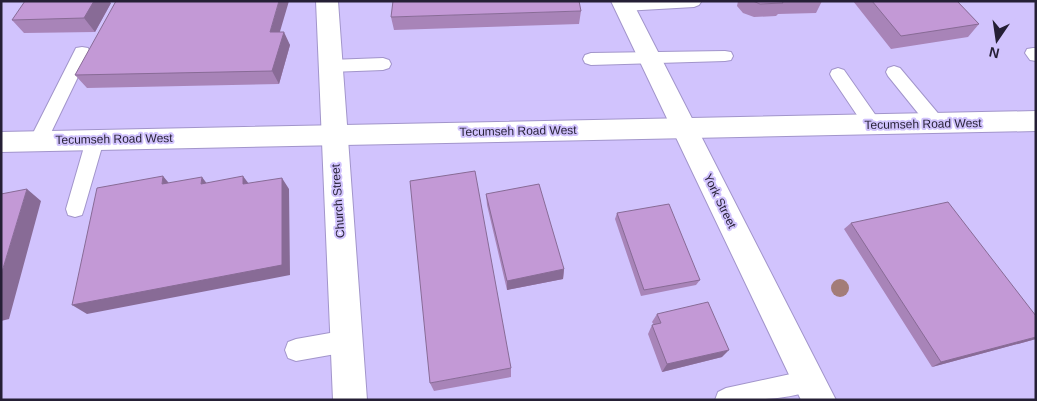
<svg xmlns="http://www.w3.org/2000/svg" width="1037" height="401" font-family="Helvetica,sans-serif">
  <rect width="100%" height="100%" fill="#d1c3fd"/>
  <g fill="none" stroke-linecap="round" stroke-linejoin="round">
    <!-- lane casing -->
    <g stroke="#a295cb" stroke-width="2">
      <path id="lane" d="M624,1H701V2L699,5L694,7L624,11L619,9L617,6L619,3Z
        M82,47L88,48L90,52L47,141L44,146L38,148L32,146L29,141L74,52L76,48Z
        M1033,48H1036V61L1030,60L1025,53L1027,49Z
        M725,51L731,52L733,56L731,60L725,61L591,65L585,63L583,59L585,55L591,53Z
        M383,58L389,60L391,64L389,68L383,70L330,72L324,70L322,66L324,62L330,60Z
        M894,66L900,68L942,118L945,123L942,128L936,130L930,128L888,76L886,72L888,68Z
        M838,68L844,70L879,120L882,125L879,130L873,132L867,130L832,78L830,74L832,70Z
        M95,133L101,135L104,140L84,209L82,215L75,217L68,215L66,209L86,140L89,135Z
        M347,330L355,334L358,341L355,348L347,352L296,361L288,358L285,350L288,342L296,339Z
        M809,370L817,373L820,381L817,389C784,401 749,400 715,400L718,392L726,388Z"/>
    </g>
    <!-- street casing -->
    <g stroke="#a295cb" stroke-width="2">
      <path id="street" d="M316,1H338L367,400H333Z
        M611,1H632L836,400H801Z"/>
    </g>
    <!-- secondary casing -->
    <g stroke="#a295cb" stroke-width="2">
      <path id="secondary" d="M1036,111V131L1,152V132Z"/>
    </g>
    <!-- lane -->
    <use href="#lane" fill="#fff" fill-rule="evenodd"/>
    <!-- street -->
    <use href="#street" fill="#fff" fill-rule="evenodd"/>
    <!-- secondary -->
    <use href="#secondary" fill="#fff" fill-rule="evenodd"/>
  </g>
  <!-- trees -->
  <circle fill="#a37c78" cx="840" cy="288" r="9"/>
  <!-- wall -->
  <path fill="#a884b8" d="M738,1H822L816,13L778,14L776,16L754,17L743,13L737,6Z
    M853,1H957L979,24L968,37L891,49Z
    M111,3L95,32L24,33L12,20Z
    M581,11L579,24L394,30L391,17Z
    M280,32L290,45L279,84L87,88L75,75Z
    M486,194L564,269L563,279L507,290L487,205Z
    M617,213L700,280L696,285L641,296L615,219Z
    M851,223L1036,339L932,367L844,229Z
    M657,314L722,357L662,372L648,334L652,325H654L652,322Z
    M511,368V377L434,391L430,383Z"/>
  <!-- shaded-wall -->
  <path fill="#886b96" d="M92,1H109L111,3L95,32L84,18Z
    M279,1H289L276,45L270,32Z
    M284,32L290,45L279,84L272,71Z
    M163,176L173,188L162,184Z
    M243,176L252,188L243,184Z
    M202,177L211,189L201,184Z
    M282,178L289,189L290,275L87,314L72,305Z
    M27,189L41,201L9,319L1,321V275Z
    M564,269L563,279L507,290V281Z
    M1036,337V339L932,367L941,362Z
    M729,350L722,357L662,372L667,364Z"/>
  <!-- building -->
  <path fill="#c399d6" stroke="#886b96" d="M25,1H94L84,18L12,20Z
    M116,1H279L270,32H284L272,71L75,75Z
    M393,1H579L581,11L391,17Z
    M753,1H782L783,3L760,4Z
    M872,1H957L979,24L901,36Z
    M475,171L511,368L430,383L410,181Z
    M163,176L162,184L202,177L201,184L243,176V184L282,178V265L72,305L97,188Z
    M539,184L564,269L507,281L486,194Z
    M27,189L1,275V194Z
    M948,202L1036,316V337L941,362L851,223Z
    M669,204L700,280L644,290L617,213Z
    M708,302L729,350L667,364L652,325L661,323L657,314Z"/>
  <g text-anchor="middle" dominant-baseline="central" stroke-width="4" stroke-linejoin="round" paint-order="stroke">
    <!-- street labels -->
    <g font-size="12" fill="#251f35" stroke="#d1c3fd">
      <text transform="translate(923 124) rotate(-1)">Tecumseh Road West</text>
      <text transform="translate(518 131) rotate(-1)">Tecumseh Road West</text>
      <text transform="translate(114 139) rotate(-1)">Tecumseh Road West</text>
      <text transform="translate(338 201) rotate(-94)">Church Street</text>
      <text transform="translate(720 201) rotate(64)">York Street</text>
    </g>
  </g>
  <!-- border -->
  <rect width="1037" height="401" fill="none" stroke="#251f35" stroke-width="5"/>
  <!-- north arrow -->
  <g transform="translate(997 40) rotate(193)" stroke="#d1c3fd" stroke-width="4" paint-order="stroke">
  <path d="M0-4L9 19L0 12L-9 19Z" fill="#251f35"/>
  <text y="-8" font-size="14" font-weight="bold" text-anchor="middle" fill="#251f35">N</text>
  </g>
</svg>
